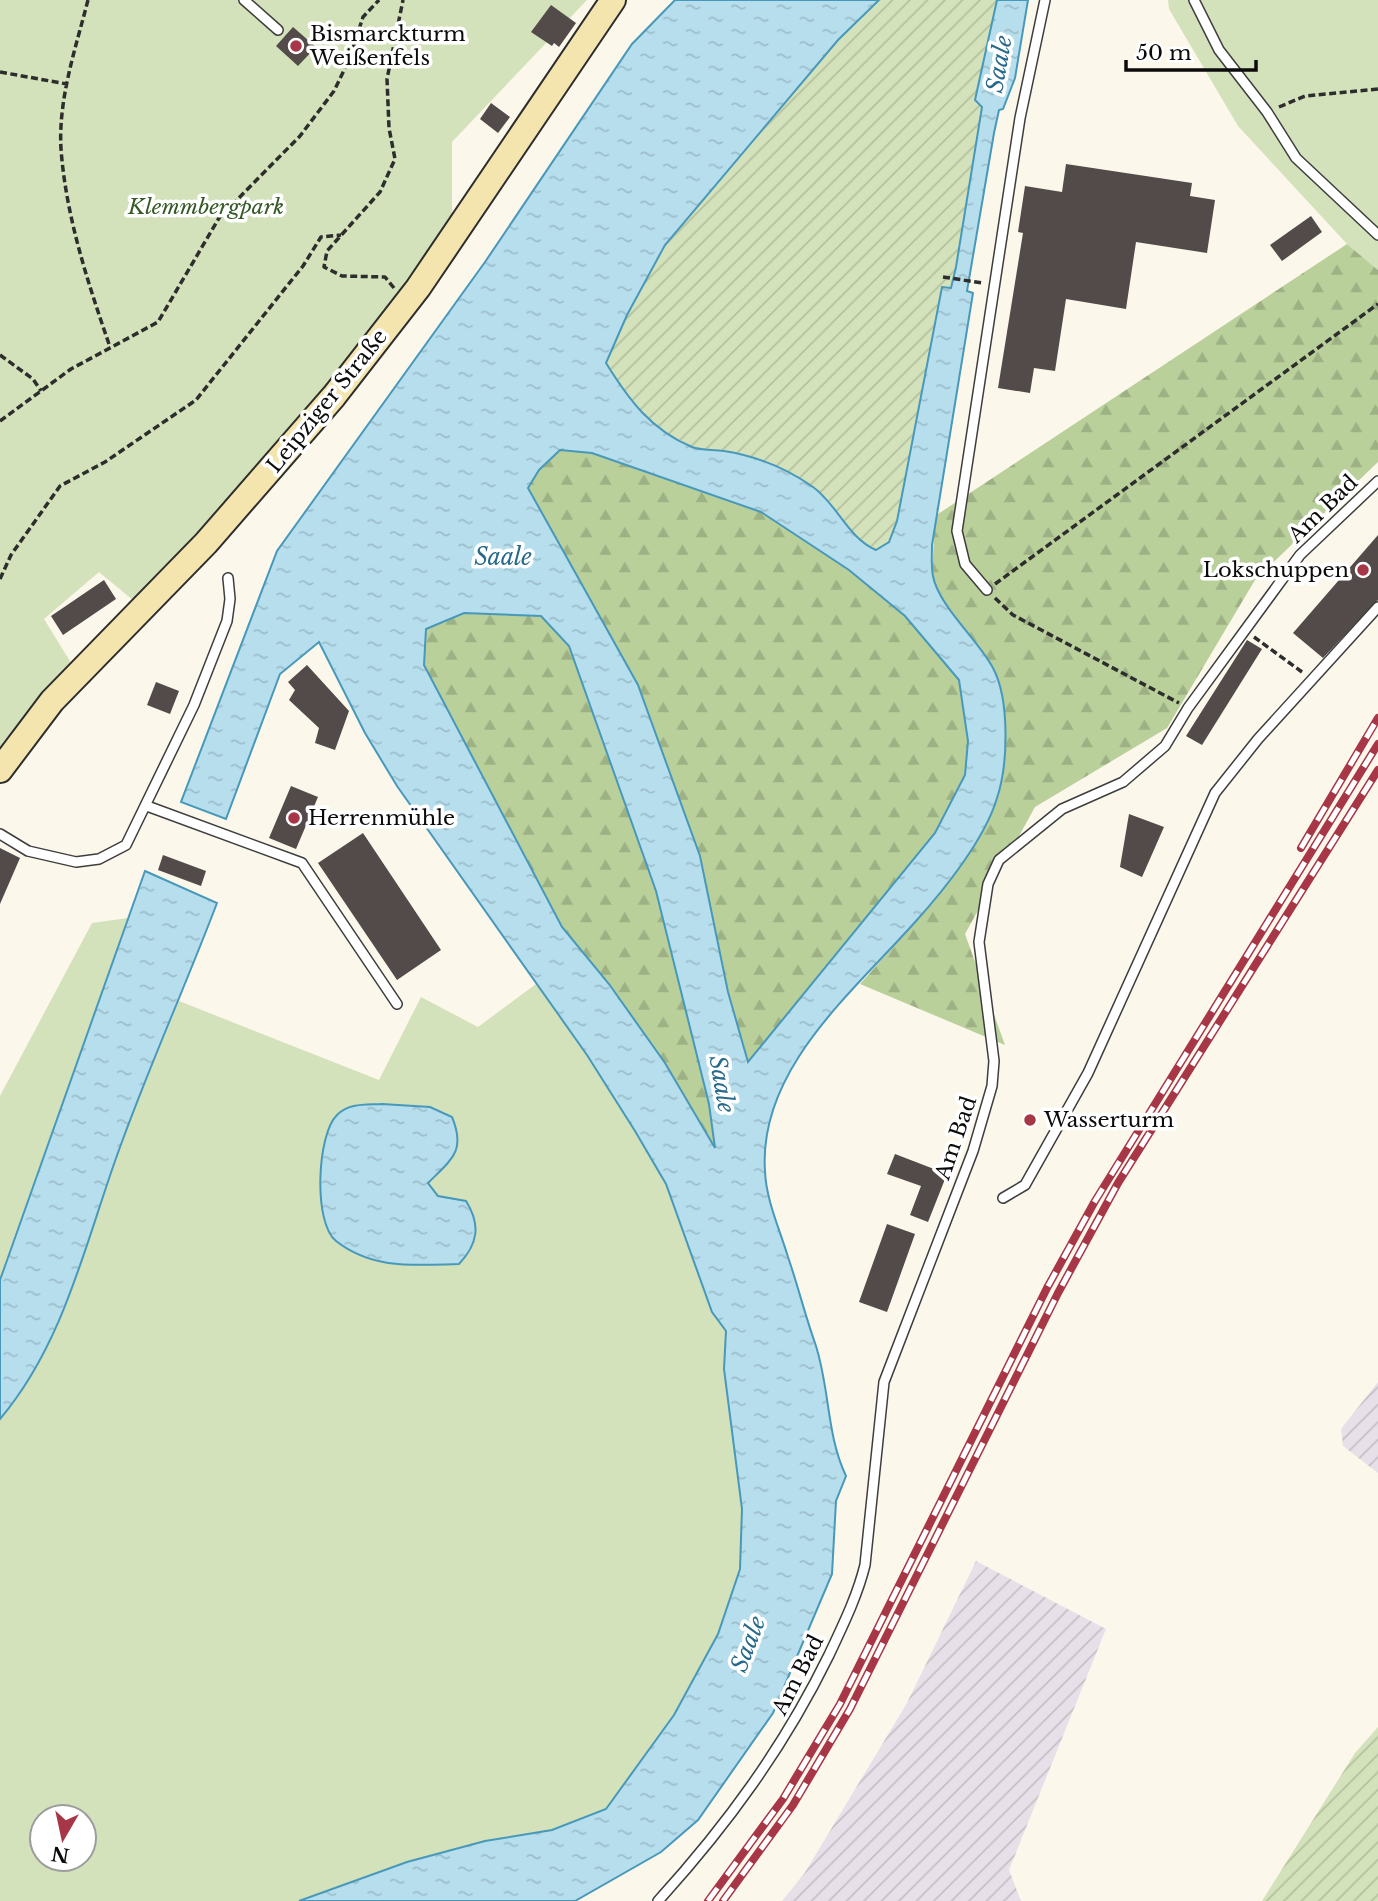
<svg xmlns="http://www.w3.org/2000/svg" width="1378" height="1901" font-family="'Libre Baskerville',serif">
  <defs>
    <pattern id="industrial-furrows" width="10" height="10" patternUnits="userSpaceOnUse" patternTransform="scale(1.75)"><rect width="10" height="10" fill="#e7e0e9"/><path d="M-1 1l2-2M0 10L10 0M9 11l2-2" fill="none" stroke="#c5bfc6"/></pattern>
    <pattern id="forest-firs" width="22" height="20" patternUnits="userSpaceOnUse" patternTransform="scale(1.75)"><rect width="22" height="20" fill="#b9d09b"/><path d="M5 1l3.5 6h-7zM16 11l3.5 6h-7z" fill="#9eb184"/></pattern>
    <pattern id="garden-furrows" width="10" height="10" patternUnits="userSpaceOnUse" patternTransform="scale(1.75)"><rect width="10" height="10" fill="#d3e2ba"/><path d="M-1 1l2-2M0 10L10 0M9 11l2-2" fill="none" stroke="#b4c19f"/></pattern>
    <pattern id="water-ripples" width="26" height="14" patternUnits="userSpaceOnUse" patternTransform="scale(1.75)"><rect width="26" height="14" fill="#b7deed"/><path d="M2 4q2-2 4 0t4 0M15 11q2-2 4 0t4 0" fill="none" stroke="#9cbdca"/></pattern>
  </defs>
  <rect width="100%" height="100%" fill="#fcf7eb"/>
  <!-- industrial -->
  <path fill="url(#industrial-furrows)" d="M1378,1382V1473L1343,1446L1341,1429Z
    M976,1561L1106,1629L1009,1870L1021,1901H782L804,1874L907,1703Z"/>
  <!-- grass -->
  <path fill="#d3e2ba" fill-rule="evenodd" d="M0,0H587L452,142V223L312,407L242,490L134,601L99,572L44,619L73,666L44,695L0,749Z
    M1168,0H1378V270L1347,244L1238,126L1169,9Z
    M128,918L3,1268L0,1280V1096L92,923Z
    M536,984C582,1048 629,1112 665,1182C690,1230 695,1287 727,1331L724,1369L742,1509L740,1569L718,1634L674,1715L606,1809L552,1830L485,1841L407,1862L299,1901H0V1419L17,1399L179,1001L379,1080L421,997L478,1027ZM42,1817H84V1859H42Z"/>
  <!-- forest -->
  <path fill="url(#forest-firs)" d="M1347,244L1378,270V462L1255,580L1167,728L1035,807L965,934L1005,1045L860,984L934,901L964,858L997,800L1003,772V706L994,669L938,592L932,576L935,516Z
    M560,450L592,453L761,512L849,570L905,616L959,680L968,741L965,775L935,833L748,1062L728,992L700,856L638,685L528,488L539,470Z
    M464,613L541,616L569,645L656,891L709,1104L716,1150L665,1063L609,984L562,927L424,665L425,629Z"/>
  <!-- garden -->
  <path fill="url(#garden-furrows)" d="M879,0H997L975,100L982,107L956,267L951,288L942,287L897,521L889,542L876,550L858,539L837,512L725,451L695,448L660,430L637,410L606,363L627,315L665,245L838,40Z
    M1378,1727V1901H1262L1355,1753Z"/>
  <!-- water -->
  <path fill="url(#water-ripples)" stroke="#4898ba" stroke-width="2" fill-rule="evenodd" d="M675,0H879L838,40L665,245L627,315L606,363C629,400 651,430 692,447C702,451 714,449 724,451C756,456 786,468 813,487C837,504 848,538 876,550L889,542L897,521L942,287L951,288L956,267L982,107L975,100L997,0H1028L1015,78L1003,109L999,110L994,133L967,291L973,293L932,545C932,555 931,567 933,576C938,605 979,641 993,668C1010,700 1008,765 997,798C985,839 944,890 916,921C854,991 758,1069 765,1171C766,1200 780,1230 788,1257C798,1286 805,1315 815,1343C830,1387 826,1434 846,1476L836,1501L832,1574L773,1713L698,1820L661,1852L575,1901H299L407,1862L485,1841L552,1830L606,1809L674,1715L718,1634L740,1569L742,1509L724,1369L726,1331L712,1312L666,1184L635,1131L587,1055L397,786L365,733L319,642L280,674L226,819L181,802L277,551L485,262L632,44ZM560,450L592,453L761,512L849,570L905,616L959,680L968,741L965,775L935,833L748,1062L728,992L700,856L638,685L528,488L539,470ZM464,613L541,616L569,646L656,891L709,1104L715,1148L665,1063L609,984L562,927L424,665L426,629Z
    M145,871L217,903C187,982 152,1060 123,1139C87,1234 67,1340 0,1419V1280Z
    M382,1104L430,1107L452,1117C466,1151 452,1159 428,1183L438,1196L466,1201C481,1225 478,1244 459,1264C415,1265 373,1270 336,1241C313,1223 317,1134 337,1115C349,1103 365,1105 382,1104Z"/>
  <!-- building -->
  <path fill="#524b49" d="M551,5L576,23L559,47L554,43L552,46L531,32Z
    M293,27L316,47L298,66L276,46Z
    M491,103L510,117L498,133L480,119Z
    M1066,164L1192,183L1190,196L1215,200L1207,253L1136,242L1126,309L1066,299L1055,371L1034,368L1030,393L998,388L1023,233L1018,232L1025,186L1062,192Z
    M1311,216L1322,232L1282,261L1270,245Z
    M1378,535V600L1323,658L1293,633Z
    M104,580L116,599L63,635L51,616Z
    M1247,640L1262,649L1202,745L1186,736Z
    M307,665L349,711L335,750L315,743L319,728L289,700L295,690L288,682Z
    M156,682L179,691L170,714L147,705Z
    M291,786L318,797L296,849L269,838Z
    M1129,814L1164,827L1142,877L1120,867Z
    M363,833L441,950L397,980L318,863Z
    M0,848L20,858L0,904Z
    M163,855L206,871L201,886L158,870Z
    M895,1154L947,1174L928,1222L910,1215L921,1186L887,1174Z
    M887,1224L915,1234L887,1312L859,1302Z"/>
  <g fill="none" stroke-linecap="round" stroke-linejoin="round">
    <!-- lane casing -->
    <g stroke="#3e3e3e" stroke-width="12">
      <path id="lane" d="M244,0L278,30
        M1194,0L1219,50L1267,112L1296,158L1378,235
        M987,590L965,564L957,531L1020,118L1045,0
        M147,806L302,863L397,1004
        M0,834L28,851L76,862L99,859L126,845L194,705L227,621L230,599L228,578
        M1003,1198L1025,1185L1088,1073L1215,793L1258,739L1378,607
        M658,1901C727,1825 784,1747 829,1655C843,1625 857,1597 865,1565L884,1382L973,1151L992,1086L994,1061L979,942L988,884L999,860L1062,809L1123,782L1165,746L1188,708L1300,555L1378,481"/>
    </g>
    <!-- secondary casing -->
    <g stroke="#2d2d2d" stroke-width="28">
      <path id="secondary" d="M0,770L52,701L206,543L334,396L418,288L613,0"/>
    </g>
    <!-- path -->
    <path stroke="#2d2d2d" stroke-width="3.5" stroke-dasharray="7 3.5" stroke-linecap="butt" d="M88,0C76,47 58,99 61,149C66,217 88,283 110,347
      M0,72L67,84
      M1279,107L1305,96L1378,89
      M943,277L983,283
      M394,288L385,277L342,276L324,267L327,251L380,192L395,159L389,128L387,79L403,0
      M0,355L33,379L41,391
      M0,421L71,369L158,322L219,218L300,136L334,91L349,60L363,17L379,0
      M0,579L11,555L60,486L105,462L196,400L303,266L321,237L341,235
      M995,584L1378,304
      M995,598L1013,615L1179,703
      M1254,637L1302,672"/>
    <!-- lane -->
    <use href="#lane" stroke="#fff" stroke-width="9"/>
    <!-- secondary -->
    <use href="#secondary" stroke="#f4e5af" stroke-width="24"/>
    <!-- rail casing -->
    <g stroke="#a73647" stroke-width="8">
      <path id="rail" d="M1301,848L1378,718
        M708,1901L783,1799L840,1704L1047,1288L1095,1201L1378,744
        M723,1901L793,1805L850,1709L1058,1293L1118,1183L1378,770"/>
    </g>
    <!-- rail -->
    <use href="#rail" stroke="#fff" stroke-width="5" stroke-dasharray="16" stroke-linecap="butt"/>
  </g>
  <!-- markers -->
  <g fill="#a73647" stroke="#fff" stroke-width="2.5">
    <circle cx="296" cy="46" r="7"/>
    <circle cx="1363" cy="570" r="7"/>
    <circle cx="294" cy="818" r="7"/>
    <circle cx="1030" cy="1120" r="7"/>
  </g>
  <g text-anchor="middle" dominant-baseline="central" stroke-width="7" stroke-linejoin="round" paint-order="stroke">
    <!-- poi labels -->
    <g font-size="21" fill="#0b0b0b" stroke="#fff" text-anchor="start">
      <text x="310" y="34">Bismarckturm<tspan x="310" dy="24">Weißenfels</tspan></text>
      <text x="1349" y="570" text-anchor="end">Lokschuppen</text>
      <text x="308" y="818">Herrenmühle</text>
      <text x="1044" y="1120">Wasserturm</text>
    </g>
    <!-- park labels -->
    <g font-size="21" font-style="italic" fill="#355925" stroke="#fff">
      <text x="206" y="207">Klemmbergpark</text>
    </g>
    <!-- street labels -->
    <g font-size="21" fill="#0b0b0b" stroke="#fff">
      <text transform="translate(327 401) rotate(-51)">Leipziger Straße</text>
      <text transform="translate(1323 509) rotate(-44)">Am Bad</text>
      <text transform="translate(956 1138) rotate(-71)">Am Bad</text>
      <text transform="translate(798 1675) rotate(-63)">Am Bad</text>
    </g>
    <!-- water labels -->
    <g font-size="23" font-style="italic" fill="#26698a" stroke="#fff">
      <text transform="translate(999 64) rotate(-80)">Saale</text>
      <text x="503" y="557">Saale</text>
      <text transform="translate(722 1084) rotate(80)">Saale</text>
      <text transform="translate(748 1644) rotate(-69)">Saale</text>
    </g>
  </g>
  <!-- north arrow -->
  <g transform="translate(63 1838) rotate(189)"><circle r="33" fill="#ffffff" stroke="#9d9d9d" stroke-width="2"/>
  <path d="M0-5L12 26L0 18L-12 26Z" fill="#a73647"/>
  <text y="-10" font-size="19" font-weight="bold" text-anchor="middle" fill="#0b0b0b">N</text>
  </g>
  <!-- scale -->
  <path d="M1126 60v10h130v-10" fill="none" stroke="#0b0b0b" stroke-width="3.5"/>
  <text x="1136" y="60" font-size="21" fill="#0b0b0b" stroke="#ffffff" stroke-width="5" paint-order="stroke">50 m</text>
</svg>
